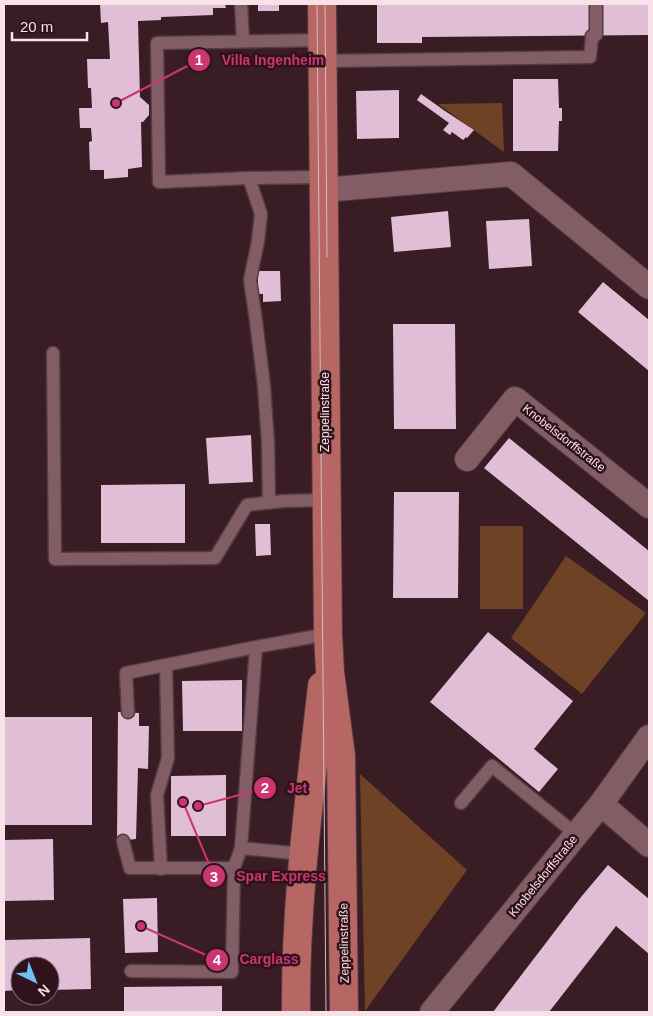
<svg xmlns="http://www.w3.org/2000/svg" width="653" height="1016" font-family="Helvetica,sans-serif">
  <rect width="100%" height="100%" fill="#3a1c24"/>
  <!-- green -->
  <path fill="#6e4224" d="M502,103L504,152L438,104Z
    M480,526H523V609H480Z
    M566,556L646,613L582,694L511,638Z
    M360,774L467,870L365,1011Z"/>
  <!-- building -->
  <path fill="#e0bed6" d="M100,4H225L226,8H213V15L161,17V20L138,21L140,97L149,105V115L143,122H141L142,167L128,169V177L104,179V170H90L89,142L92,141L91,128H80L79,108H92L91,88H88L87,59H110L108,22L101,23Z
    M258,4H279V11H258Z
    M377,4H649V35L422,37V43H377Z
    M513,79H558L559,108H562V121H559L558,151H513Z
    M399,90V138L357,139L356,91Z
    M421,94L445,111L474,130L467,138L466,137L463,140L452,132L450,135L443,130L449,123L417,100Z
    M448,211L451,247L394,252L391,217Z
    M529,219L532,266L489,269L486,221Z
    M258,271H280L281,301L263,302V294H258Z
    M603,282L649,320V371L578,312Z
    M393,324H455L456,429H394Z
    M251,435L253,482L209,484L206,438Z
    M509,438L649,551V601L484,468Z
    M185,484V543H101V485Z
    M394,492H459L458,598H393Z
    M255,524H270L271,555L256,556Z
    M488,632L573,701L534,749L558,769L539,792L430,702Z
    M242,680V731H183L182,681Z
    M118,712L139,713V726H149L148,769L138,768L136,839L117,841Z
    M4,717H92V825H4Z
    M226,775V836H171V776Z
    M53,839L54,900L4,901V840Z
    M608,865L649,899V954L616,926L549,1012H493L581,897Z
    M157,898L158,952L125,953L123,899Z
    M90,938L91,989L50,990V966H20V990L4,991V940Z
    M222,986V1012H124V987Z"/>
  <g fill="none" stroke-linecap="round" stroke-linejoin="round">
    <!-- service casing -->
    <g stroke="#543a41" stroke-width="15">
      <path id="service" d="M241,4L243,41
        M596,4V35
        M322,61L590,57L592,36
        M249,178L159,182L157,43L322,40
        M53,353L55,559L215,558L247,505L283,501L326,500
        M269,503L268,443L264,386L256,321L250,280L258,241L261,214L249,178L323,177
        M128,712L126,673L256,647L328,634
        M461,803L492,766L577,835
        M123,841L130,868H234
        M241,848L303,854
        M161,869L157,795L168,758L166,666
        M131,971L232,972L234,868L241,848L256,647"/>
    </g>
    <!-- minor casing -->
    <g stroke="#543a41" stroke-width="26">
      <path id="minor" d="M323,190L511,174L649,287
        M467,459L515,399L649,506
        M601,804L649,845
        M432,1012L601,804L649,737"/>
    </g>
    <!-- primary casing -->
    <g stroke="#543a41" stroke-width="30">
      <path id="primary" d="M322,4L328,634L330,672L341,756L344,1012
        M296,1012C295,902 310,795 322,686"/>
    </g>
    <!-- service -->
    <use href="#service" stroke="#825d66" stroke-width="12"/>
    <!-- minor -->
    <use href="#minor" stroke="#825d66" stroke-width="24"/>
    <!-- primary -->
    <use href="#primary" stroke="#b66763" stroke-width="28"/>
    <!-- tram -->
    <path stroke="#d3bcc1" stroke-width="1" d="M317,4L326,1012
      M325,4L327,257"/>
  </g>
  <g text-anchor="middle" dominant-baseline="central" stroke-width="5" stroke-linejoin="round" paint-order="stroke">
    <!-- street labels -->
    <g font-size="12" fill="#f8e2e7" stroke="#2f121b">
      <text transform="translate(325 412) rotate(-90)">Zeppelinstraße</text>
      <text transform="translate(564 438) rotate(38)">Knobelsdorffstraße</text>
      <text transform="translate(543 876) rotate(-51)">Knobelsdorffstraße</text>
      <text transform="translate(344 943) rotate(-91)">Zeppelinstraße</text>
    </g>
  </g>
  <!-- callouts -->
  <path fill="none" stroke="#ca3670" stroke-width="2" d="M116 103L199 60M198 806L265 788M183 802L214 876M141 926L217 960"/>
  <g fill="#ca3670" stroke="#2f121b" stroke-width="2">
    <circle cx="116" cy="103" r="5"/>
    <circle cx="198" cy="806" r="5"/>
    <circle cx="183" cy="802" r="5"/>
    <circle cx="141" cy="926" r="5"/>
    <circle cx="199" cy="60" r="12"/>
    <circle cx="265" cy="788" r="12"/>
    <circle cx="214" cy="876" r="12"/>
    <circle cx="217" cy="960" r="12"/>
  </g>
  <g font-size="15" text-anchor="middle" font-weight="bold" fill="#fff">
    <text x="199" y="65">1</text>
    <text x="265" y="793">2</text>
    <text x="214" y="882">3</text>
    <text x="217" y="965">4</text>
  </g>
  <g font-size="14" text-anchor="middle" font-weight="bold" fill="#ca3670" stroke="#2f121b" stroke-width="5" stroke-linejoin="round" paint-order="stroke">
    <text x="273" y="65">Villa Ingenheim</text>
    <text x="297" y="793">Jet</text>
    <text x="281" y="881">Spar Express</text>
    <text x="269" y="964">Carglass</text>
  </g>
  <!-- border -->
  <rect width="653" height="1016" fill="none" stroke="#f8e2e7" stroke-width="10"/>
  <!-- north arrow -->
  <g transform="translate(35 981) rotate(137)"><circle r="24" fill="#2f121b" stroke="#7f656d"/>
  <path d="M0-4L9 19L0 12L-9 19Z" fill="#6cc3f2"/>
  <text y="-8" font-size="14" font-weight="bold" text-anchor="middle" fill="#f8e2e7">N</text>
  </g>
  <!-- scale -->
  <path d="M12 32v8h75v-8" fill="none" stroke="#f8e2e7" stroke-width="2.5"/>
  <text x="20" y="32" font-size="15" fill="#f8e2e7" stroke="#2f121b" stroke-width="4" paint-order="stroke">20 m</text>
</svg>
